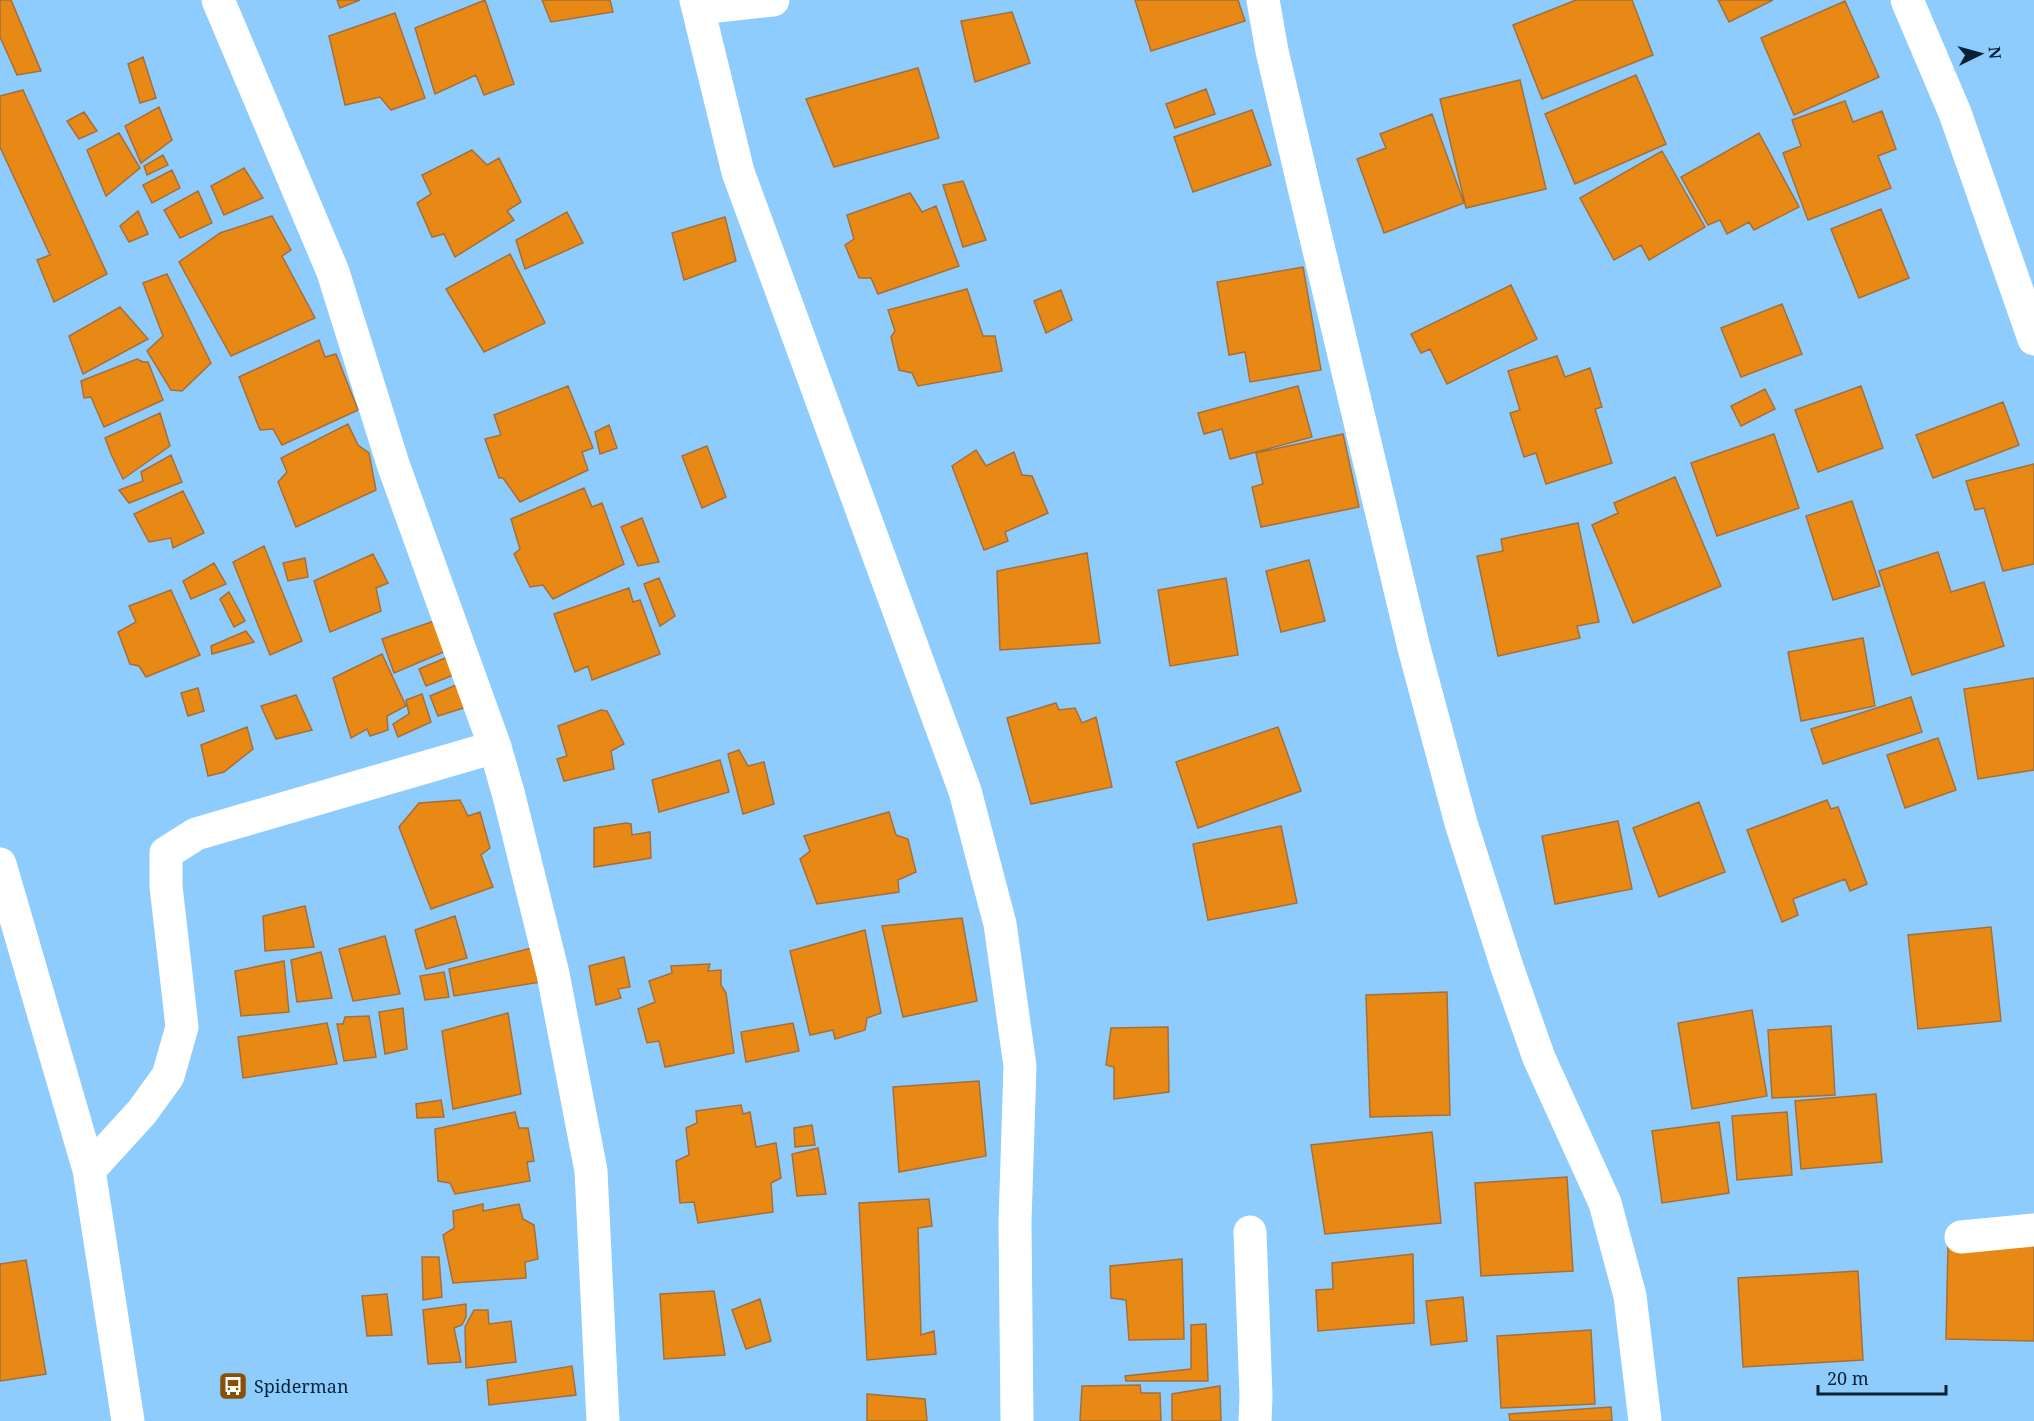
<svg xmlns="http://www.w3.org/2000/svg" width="2034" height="1421" font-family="'Noto Serif',serif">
  <rect width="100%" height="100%" fill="#8dccfd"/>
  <!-- building -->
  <path fill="#e78914" stroke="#a56f3c" stroke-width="1.5" d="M0,0H11L41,71L17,75L0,37Z
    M337,0H360L340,8Z
    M485,0L514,84L484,95L476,75L435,94L415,28Z
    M542,0H610L613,12L551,22Z
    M1135,0H1238L1245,21L1151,51Z
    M1576,0H1632L1653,55L1542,99L1513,25Z
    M1718,0H1773L1729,22Z
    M1845,1L1879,77L1794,115L1761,38Z
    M1012,12L1030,63L975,82L961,21Z
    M395,13L425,98L391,110L380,97L345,105L329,36Z
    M143,57L156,98L140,103L128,64Z
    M918,68L939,138L834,167L806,99Z
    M1636,75L1666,144L1575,184L1545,114Z
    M1520,80L1546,189L1466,208L1440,99Z
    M1206,89L1215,114L1175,128L1166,104Z
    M23,90L107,274L54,302L37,260L50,255L0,147V96Z
    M1845,101L1853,122L1882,111L1896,149L1878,156L1891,188L1808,220L1783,153L1801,146L1792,120Z
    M159,107L172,140L141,163L125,126Z
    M1252,110L1271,165L1193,192L1174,137Z
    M84,112L97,131L79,139L67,121Z
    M1432,114L1464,203L1384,233L1357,159L1386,148L1380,134Z
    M119,133L140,168L106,196L87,150Z
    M1759,133L1799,207L1754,230L1749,222L1727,234L1720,220L1708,225L1681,177Z
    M472,150L487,165L499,158L521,202L507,211L514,220L455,257L444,234L432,237L417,203L431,194L422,175Z
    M1662,151L1705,227L1649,260L1641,245L1614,260L1580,198Z
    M163,155L168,165L147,175L144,166Z
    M244,168L263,198L224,215L211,186Z
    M172,170L180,188L152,203L143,185Z
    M963,181L986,240L963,247L943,185Z
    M198,191L212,223L180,238L164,210Z
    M910,193L922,212L936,206L959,266L878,294L871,278H859L845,245L854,239L847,215Z
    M1881,209L1909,278L1859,298L1831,229Z
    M138,211L148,234L129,242L120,226Z
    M567,212L583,243L525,269L516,240Z
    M272,216L291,250L282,256L315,318L231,356L179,262L220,233Z
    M725,217L736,261L684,280L672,233Z
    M510,254L545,323L484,352L446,289Z
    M1303,267L1321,370L1250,382L1245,352L1229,355L1217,282Z
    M167,274L211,363L182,391L171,390L147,351L163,336L143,283Z
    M1511,285L1537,339L1447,384L1430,349L1421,353L1411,334Z
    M967,289L983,336H995L1002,371L918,386L912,373L899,370L891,337L895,331L888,310Z
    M1061,290L1072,320L1046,333L1034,301Z
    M1782,304L1802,354L1741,377L1721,328Z
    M120,307L148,339L83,374L69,336Z
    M319,340L325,357L336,354L358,410L282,445L273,429L260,430L239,377Z
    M1557,356L1565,377L1590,368L1602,407L1595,409L1612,463L1546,484L1536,453L1524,457L1510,413L1520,410L1508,371Z
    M137,359L143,362H148L163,400L104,427L91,397L84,398L81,381Z
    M568,386L593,448L582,452L588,470L520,502L503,478H499L485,439L501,435L494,415Z
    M1298,386L1312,437L1230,459L1222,429L1204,434L1198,413Z
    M1861,386L1883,448L1818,472L1795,410Z
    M1765,389L1775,409L1741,426L1731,406Z
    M2003,402L2019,445L1933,478L1916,435Z
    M160,413L170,446L123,479L111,454L105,438Z
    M348,424L358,445L369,453L376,490L296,527L278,482L287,472L281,458Z
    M609,425L617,448L600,454L595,432Z
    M1343,434L1359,507L1261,527L1252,487L1263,484L1256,453Z
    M1774,434L1799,508L1717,536L1691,463Z
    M707,446L726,497L702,508L682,456Z
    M976,450L986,466L1014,452L1022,475L1032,476L1048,513L1005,532L1008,541L984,550L952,466Z
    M171,455L182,482L129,503L119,490L143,481L141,472Z
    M2034,464V564L2003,571L1984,508L1975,510L1966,481Z
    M1675,477L1721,586L1633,623L1592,525L1618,513L1614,503Z
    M584,488L592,507L602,503L624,564L553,599L543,585L530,587L514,554L520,549L511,519Z
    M183,491L204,533L173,548L171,538L149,542L134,514Z
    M1852,501L1880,586L1833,600L1806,516Z
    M642,518L659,562L638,566L621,527Z
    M1578,523L1599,622L1577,626L1580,638L1498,656L1477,556L1503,551L1501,539Z
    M264,546L302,641L270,655L233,562Z
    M1938,552L1951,592L1984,582L2004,646L1912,675L1879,571Z
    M1087,553L1100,643L1000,650L997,571Z
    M373,554L388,583L376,588L381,611L330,632L314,581Z
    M305,558L308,577L288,581L283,563Z
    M1309,560L1325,621L1281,632L1266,571Z
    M214,563L226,584L191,599L183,581Z
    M659,578L675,616L660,626L644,584Z
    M1226,578L1238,655L1170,666L1158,590Z
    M629,588L633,602L640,600L660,654L592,680L588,666L575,672L554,614Z
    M171,590L200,655L146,677L139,666L130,664L118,632L136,622L129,606Z
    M229,592L245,621L234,627L220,599Z
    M440,619L446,651L394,673L382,639Z
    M246,631L254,642L212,654L211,646Z
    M1863,638L1875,706L1801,721L1788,652Z
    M382,654L406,706L387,716L388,730L370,736L367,729L351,738L333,678Z
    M450,656L456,674L426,686L419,669Z
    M2034,678V770L1978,779L1964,689Z
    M461,683L470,706L438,716L430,696Z
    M198,688L204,711L188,716L181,693Z
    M422,694L431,722L398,737L393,724L409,714L406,700Z
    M296,695L312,730L276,739L261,706Z
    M1911,697L1922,732L1823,764L1811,729Z
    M1056,703L1059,710L1075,708L1082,723L1096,717L1112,787L1031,804L1007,718Z
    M601,710L607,711L624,744L611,751L614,769L564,781L557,759L567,756L558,726Z
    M247,727L253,749L224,772L208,776L201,745Z
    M1278,727L1301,791L1198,828L1176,762Z
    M1938,738L1956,790L1905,808L1887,755Z
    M739,750L748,766L764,762L774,804L743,814L728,754Z
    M720,760L729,792L659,812L652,780Z
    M460,800L468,816L480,812L490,848L481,855L493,887L431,909L399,827L419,803Z
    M1827,800L1831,809L1838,807L1867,884L1850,891L1845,879L1793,899L1798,915L1782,922L1747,830Z
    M1699,802L1725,872L1659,897L1633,828Z
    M889,812L896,835L908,839L916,872L898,880L899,892L817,904L800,859L810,851L804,836Z
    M1618,821L1632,889L1555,904L1542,836Z
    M626,823L631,824L632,835L650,832L651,858L594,867V828Z
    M1281,826L1297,903L1208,920L1193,844Z
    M305,906L314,947L265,951L263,916Z
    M455,916L467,958L426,969L415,930Z
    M962,918L977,1001L903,1017L882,926Z
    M1991,927L2001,1021L1918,1029L1908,935Z
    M865,930L881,1013L867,1018L865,1030L835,1039L833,1030L810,1035L790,951Z
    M385,936L400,994L353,1001L339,949Z
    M532,948L541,982L454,996L449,969Z
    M321,952L332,998L297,1002L291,960Z
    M624,957L630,987L618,989L621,998L596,1005L589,966Z
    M284,961L289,1012L241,1016L235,971Z
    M710,964L708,971L721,970V985L726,993L734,1053L665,1067L659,1041L647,1043L638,1009L655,1002L649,981L672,973L671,966Z
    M444,972L449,997L425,1000L420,976Z
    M1447,992L1450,1115L1370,1117L1366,995Z
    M403,1008L407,1049L385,1054L379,1012Z
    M1752,1010L1767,1096L1692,1109L1678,1023Z
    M508,1013L521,1094L453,1109L442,1031Z
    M369,1016L376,1057L344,1061L337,1024H343L345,1017Z
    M327,1023L337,1064L243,1078L238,1037Z
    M793,1023L799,1051L746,1062L741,1032Z
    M1831,1026L1835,1095L1772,1098L1768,1030Z
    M1168,1027L1169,1092L1114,1099V1067L1106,1065L1111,1028Z
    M979,1081L986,1156L899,1172L893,1087Z
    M1876,1094L1882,1162L1801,1169L1795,1101Z
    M441,1100L444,1117L417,1118L416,1104Z
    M741,1105L743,1114L750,1112L756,1147L776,1143L781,1178L771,1183L773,1212L698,1223L694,1202L680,1203L676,1161L689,1155L686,1128L697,1123L696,1111Z
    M515,1112L519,1128H528L534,1161L527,1162L530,1181L455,1194L450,1183L438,1181L435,1129Z
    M1787,1112L1792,1175L1737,1180L1732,1116Z
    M1719,1122L1729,1193L1662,1203L1652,1131Z
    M812,1125L815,1145L795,1147L794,1128Z
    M1432,1132L1441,1223L1325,1234L1311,1145Z
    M818,1148L826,1194L797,1196L792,1154Z
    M1567,1177L1573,1271L1481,1276L1475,1183Z
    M929,1199L932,1226L918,1228L921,1335L934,1331L936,1354L867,1360L859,1203Z
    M483,1204V1211L519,1204L523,1219L534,1225L538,1259L525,1262L526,1278L453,1283L443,1235L454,1228L453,1211Z
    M1948,1245L2034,1246V1341L1946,1339Z
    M1413,1254L1414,1323L1318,1331L1316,1290L1333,1289L1332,1263Z
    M422,1257H439L442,1297L423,1300Z
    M1182,1259L1184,1339L1129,1340L1126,1300L1111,1298L1110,1266Z
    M26,1260L46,1374L0,1381V1264Z
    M1858,1271L1863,1360L1743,1367L1738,1278Z
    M714,1291L725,1355L664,1359L660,1294Z
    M387,1294L392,1335L367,1336L362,1296Z
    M1463,1297L1467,1341L1431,1345L1426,1301Z
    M760,1299L771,1341L746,1349L732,1310Z
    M466,1304V1317L462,1325L454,1328L461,1362L428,1364L423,1310Z
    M474,1310H488L489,1324L511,1321L516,1362L466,1368L465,1327Z
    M1206,1324L1208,1381H1126L1125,1376L1191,1369V1325Z
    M1591,1330L1595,1404L1501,1408L1497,1336Z
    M572,1366L576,1395L489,1405L487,1380Z
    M1140,1385L1141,1393H1160L1161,1421H1080L1082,1386Z
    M1220,1386L1221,1421H1172V1394Z
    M867,1394L925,1399L927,1421H867Z
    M1611,1407L1612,1421H1510L1509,1414Z"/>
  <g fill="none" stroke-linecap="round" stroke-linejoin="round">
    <!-- minor -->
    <path stroke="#fff" stroke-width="33" d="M218,0L333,272L393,464L495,747L509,796L553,974L591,1171L603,1421
      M696,0L738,172L965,791L1000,924L1020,1066L1015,1222L1017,1421
      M1263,0L1272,51L1302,179L1414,648L1461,823L1507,967L1539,1058L1605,1203L1630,1296L1645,1421
      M1907,0L1955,113L2034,339
      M699,8L773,0
      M0,864L89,1170L128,1421
      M89,1170L142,1112L168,1076L182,1027L166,886V853L196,834L495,747
      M1250,1232L1256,1396L1255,1421
      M1961,1237L2034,1230"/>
  </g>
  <!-- icons -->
  <defs>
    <g id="bus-square" transform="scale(1.5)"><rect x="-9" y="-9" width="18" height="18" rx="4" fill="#894f07" stroke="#8dccfd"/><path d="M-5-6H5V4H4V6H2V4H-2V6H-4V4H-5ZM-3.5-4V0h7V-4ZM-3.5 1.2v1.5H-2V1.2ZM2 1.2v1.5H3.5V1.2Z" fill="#fff"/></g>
  </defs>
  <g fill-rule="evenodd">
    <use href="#bus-square" x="233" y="1386"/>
  </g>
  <g text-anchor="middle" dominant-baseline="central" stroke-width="5" stroke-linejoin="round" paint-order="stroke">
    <!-- poi labels -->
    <g font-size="18" fill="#082235" stroke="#8dccfd" text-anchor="start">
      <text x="254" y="1386">Spiderman</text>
    </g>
  </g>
  <!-- north arrow -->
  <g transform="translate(1980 54) rotate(85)" stroke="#8dccfd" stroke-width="4.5" paint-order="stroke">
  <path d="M0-4.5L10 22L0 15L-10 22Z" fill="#082235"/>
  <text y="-9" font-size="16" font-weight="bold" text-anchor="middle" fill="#082235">N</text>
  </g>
  <!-- scale -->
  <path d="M1818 1385v9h128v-9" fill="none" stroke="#082235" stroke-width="3"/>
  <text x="1827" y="1385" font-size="18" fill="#082235" stroke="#8dccfd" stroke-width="4.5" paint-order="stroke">20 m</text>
</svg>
